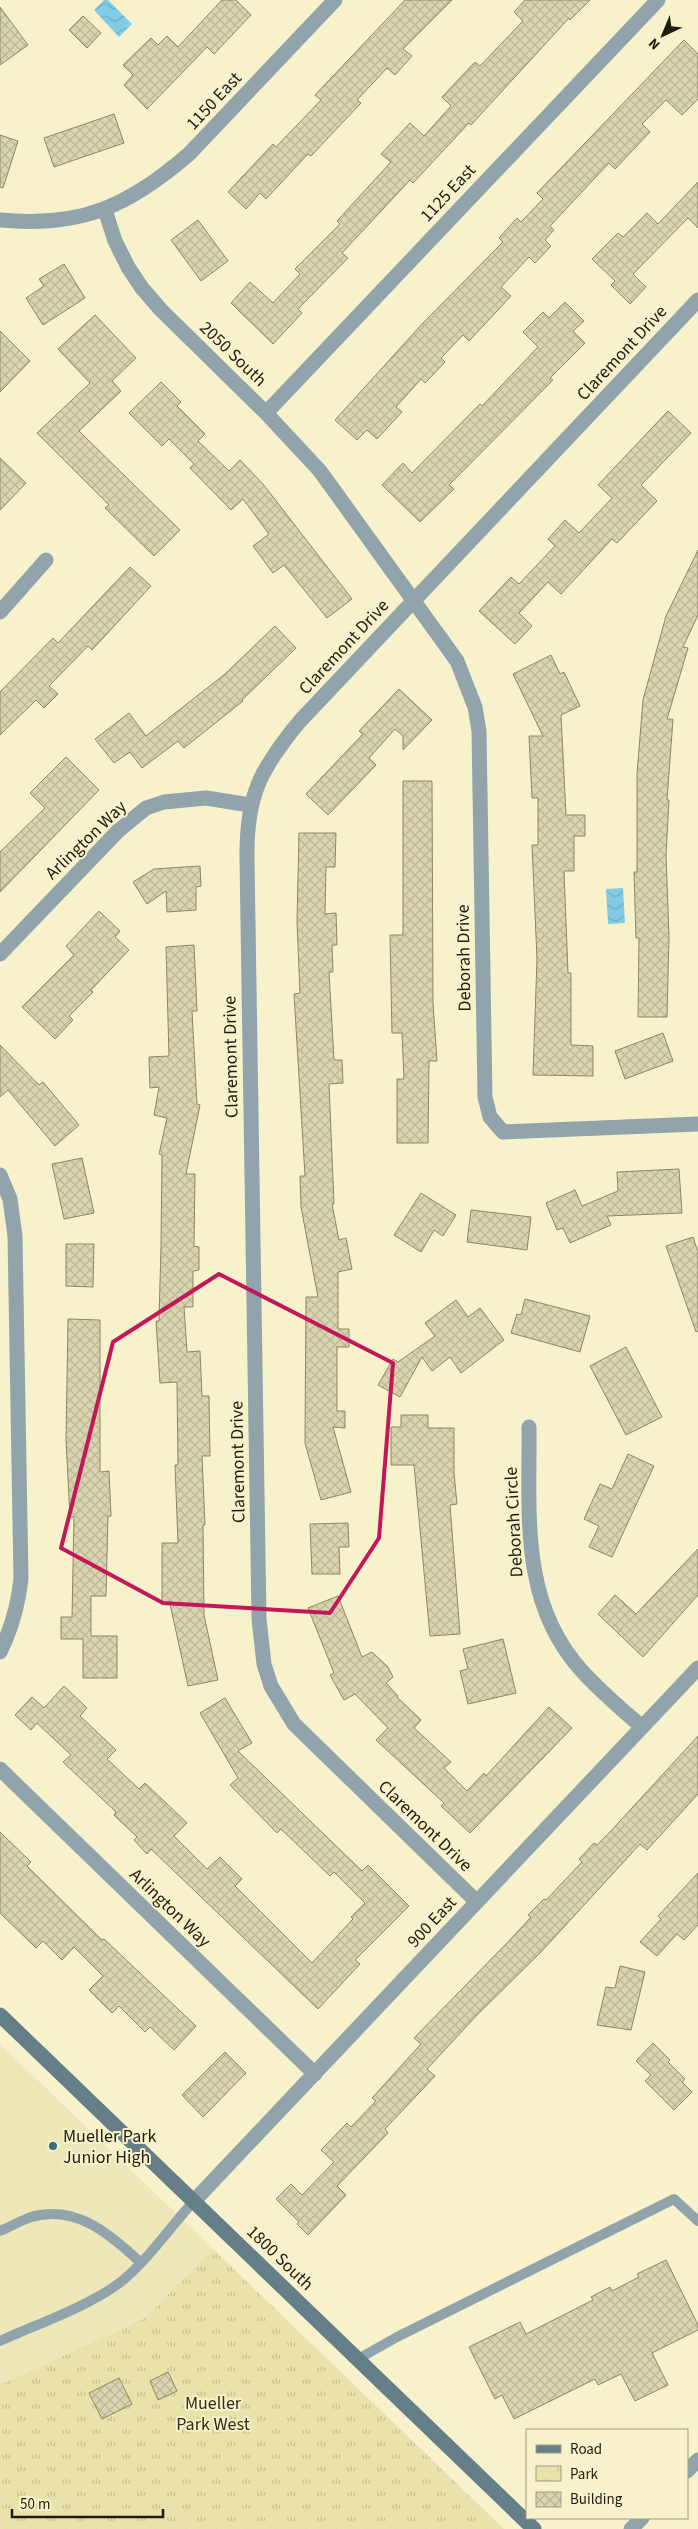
<svg xmlns="http://www.w3.org/2000/svg" width="698" height="2529" font-family="'Source Sans 3',sans-serif">
  <defs>
    <pattern id="park-tufts" width="24" height="20" patternUnits="userSpaceOnUse" patternTransform="scale(1.25)"><rect width="24" height="20" fill="#e9e2ab"/><path d="M3 7l-1-3M5 7V3M7 7l1-3M15 17l-1-3M17 17v-4M19 17l1-3" fill="none" stroke="#c7c192"/></pattern>
    <pattern id="water-waves" width="16" height="10" patternUnits="userSpaceOnUse" patternTransform="scale(1.25)"><rect width="16" height="10" fill="#81cbe4"/><path d="M0 5q4-4 8 0t8 0" fill="none" stroke="#6faec2"/></pattern>
    <pattern id="building-cross-hatch" width="8" height="8" patternUnits="userSpaceOnUse" patternTransform="scale(1.25)"><rect width="8" height="8" fill="#dad5b0"/><path d="M0 0l8 8M0 8l8-8" fill="none" stroke="#bbb696"/></pattern>
  </defs>
  <rect width="100%" height="100%" fill="#f7f2cc"/>
  <!-- built -->
  <path fill="#ede7ba" d="M0,2044L213,2249L145,2318L0,2385Z"/>
  <!-- park -->
  <path fill="url(#park-tufts)" d="M213,2249L504,2529H0V2385L145,2318Z"/>
  <!-- water -->
  <path fill="url(#water-waves)" d="M104,0H108L132,24L119,37L94,10Z
    M623,888L625,923L608,924L606,889Z"/>
  <!-- building -->
  <path fill="url(#building-cross-hatch)" stroke="#8c8764" d="M222,0H236L251,15L214,54L207,47L147,109L124,85L133,75L123,65L151,38L158,45L167,36L178,47Z
    M405,0H452L403,49L412,56L395,75L387,68L357,100L361,103L311,156L308,154L266,199L260,193L246,209L228,192L273,144L276,147L321,100L315,95Z
    M525,0H590L570,20L569,18L471,125L469,123L413,183L410,180L342,253L348,258L298,309L302,313L273,344L231,303L250,282L273,303L300,274L295,269L340,224L337,221L391,162L381,154L410,123L424,136L451,106L442,97L475,62L480,66L523,21L514,12Z
    M0,7L28,45L0,65Z
    M83,16L101,33L87,48L69,30Z
    M684,40L698,54V99L682,115L666,100L642,124L650,132L615,169L609,163L550,226L554,230L545,240L551,246L535,263L529,257L501,287L511,296L469,341L463,335L441,358L445,362L425,383L421,379L396,407L402,412L377,439L367,430L357,440L335,420L423,323L503,242L499,238L517,218L521,222L543,199L537,193Z
    M114,114L124,143L54,167L44,138Z
    M0,135L18,141L3,188L0,187Z
    M698,182V228L688,218L633,274L646,287L630,304L611,285L615,281L592,259L618,233L623,237L647,213L658,224Z
    M198,220L228,261L201,281L171,240Z
    M64,264L85,298L43,325L26,298L44,286L39,279Z
    M565,302L584,321L573,331L585,343L550,378L553,380L449,485L454,489L420,522L382,485L403,463L412,473L480,404L482,406L538,347L523,332L543,312L549,318Z
    M95,315L136,358L112,381L121,391L79,431L180,530L154,556L105,508L109,505L37,433L90,383L58,349Z
    M0,331L30,361L0,392Z
    M161,382L181,402L177,406L205,434L198,441L229,471L240,460L263,484L352,599L327,618L284,565L273,573L253,546L269,534L243,499L231,510L190,468L194,464L169,439L162,446L129,413Z
    M668,411L691,433L641,485L657,501L617,543L612,539L561,594L548,582L519,613L532,626L515,644L479,611L511,577L519,584L555,546L548,539L565,520L579,533L612,498L598,485Z
    M0,458L26,483L0,510Z
    M698,550V615L683,647L688,648L667,719H673L667,800H669L666,855L669,937L667,1017H638L639,938H636L634,872H637V774L643,700L666,616Z
    M130,567L151,586L92,650L88,646L49,686L58,694L44,708L36,700L0,735V692L53,638L58,643Z
    M275,626L296,648L242,700L243,701L184,748L178,741L142,768L130,752L114,763L95,739L129,713L146,736L225,674Z
    M551,655L560,674L564,672L580,706L561,715L566,815H585V836H574V871H564L568,973H571V1045L593,1046V1076L533,1075L537,959L532,845H538V798H532L529,736H543L513,674Z
    M399,689L432,720L403,750V736L395,729L369,758L376,765L328,815L306,794L363,734L359,731Z
    M66,757L99,790L0,892V852L45,808L30,793Z
    M403,781H432L433,1003L437,1061H429L428,1143H397V1079H404L402,1033H392L390,935H403Z
    M299,833H336L335,867H326L325,914L336,913L337,945H332L333,972H329L334,1060H342L343,1083L329,1084L334,1204H332L339,1240L346,1238L352,1269L338,1272V1329H349V1347H337V1411H345V1428L333,1427L351,1492L321,1500L305,1443L306,1297H318L301,1207L300,1176H305L294,994L300,993L297,922Z
    M200,866L201,886L196,887V910L167,912L166,891L147,904L133,882L154,869Z
    M99,911L120,931L115,937L129,950L91,990L93,992L69,1016L73,1020L55,1039L22,1007L74,955L66,946Z
    M194,945L197,1011H192L197,1104L200,1105L186,1174H195L194,1246L199,1247V1270L193,1271V1307H184L187,1352L200,1351L202,1396H209L210,1456H202L205,1525H203L204,1615L218,1680L188,1686L170,1604H162V1543H178L175,1465H178L177,1382L160,1383L156,1321H159L161,1246L162,1155L159,1154L167,1118L154,1115L159,1087L150,1088L149,1057L169,1056L166,947Z
    M663,1033L673,1061L625,1079L615,1051Z
    M0,1045L39,1085L43,1082L79,1125L55,1146L8,1090L0,1097Z
    M82,1158L94,1213L64,1219L52,1164Z
    M679,1169L682,1213L607,1216L611,1225L570,1243L563,1228L557,1230L546,1203L575,1190L582,1206L618,1191L617,1172Z
    M421,1193L456,1215L443,1236L434,1230L421,1252L394,1235Z
    M471,1210L531,1217L527,1250L467,1242Z
    M693,1237L698,1252V1331L696,1332L666,1246Z
    M66,1244H94L93,1287L66,1286Z
    M525,1299L590,1316L580,1352L511,1333L517,1314L521,1315Z
    M456,1300L468,1317L480,1308L504,1340L461,1373L450,1357L432,1371L422,1357L400,1397L378,1385L393,1359L398,1362L435,1336L425,1323Z
    M68,1319L100,1320V1472L109,1471L111,1516H108L106,1596H91V1636H117V1678H83V1639H61V1617H72L74,1517H70L66,1440Z
    M626,1347L662,1417L626,1435L590,1366Z
    M401,1415H428V1428H454V1473L457,1504L450,1505L460,1634L430,1636L414,1465H391V1427H401Z
    M628,1454L654,1466L612,1557L589,1547L599,1526L584,1519L600,1484L612,1489Z
    M348,1523L349,1547H339L340,1574H312L310,1524Z
    M698,1549V1595L643,1657L598,1614L615,1595L636,1614Z
    M338,1596L362,1657L372,1652L388,1667L393,1677L386,1683L398,1696L397,1697L421,1720L414,1728L451,1762L444,1768L467,1791L484,1773L486,1776L549,1707L572,1728L470,1833L441,1806L444,1803L376,1740L388,1728L355,1694L344,1700L330,1675L334,1673L308,1608Z
    M503,1639L516,1693L468,1704L460,1671L468,1669L463,1649Z
    M64,1686L87,1708L80,1716L116,1750L107,1759L139,1789L145,1783L187,1823L174,1836L207,1869L220,1857L242,1879L235,1886L312,1963L353,1919L351,1917L365,1903L334,1872L330,1876L281,1829L277,1833L230,1785L238,1778L200,1713L225,1698L252,1743L238,1751L362,1871L368,1865L409,1906L355,1960L360,1964L318,2009L151,1849L147,1854L134,1840L137,1837L114,1815L116,1812L63,1762L71,1755L37,1723L31,1730L15,1715L32,1697L44,1708Z
    M698,1736V1794L647,1850L640,1844L541,1952L477,2015L427,2069L435,2076L385,2129L388,2133L337,2186L346,2195L308,2235L297,2224L299,2222L276,2199L291,2184L302,2195L334,2162L321,2150L347,2123L351,2127L376,2101L372,2098L421,2044L414,2038L507,1943L531,1917L528,1915L544,1899L546,1900L582,1862L579,1859L594,1843L597,1845L609,1833Z
    M0,1832L31,1862L27,1866L102,1940L104,1939L196,2026L174,2050L150,2027L145,2032L119,2006L112,2013L89,1990L103,1976L74,1947L62,1960L43,1941L36,1948L0,1913Z
    M698,1873V1925L684,1940L677,1934L657,1956L640,1942L661,1919L658,1916Z
    M620,1966L645,1972L631,2030L597,2025L606,1987L615,1988Z
    M653,2043L670,2060L668,2062L685,2079L682,2082L692,2092L674,2110L645,2081L651,2075L636,2061Z
    M225,2052L246,2073L203,2117L182,2095Z
    M666,2260L698,2325V2330L652,2353L668,2385L635,2401L621,2374L598,2385L595,2379L514,2419L502,2395L495,2399L469,2347L520,2322L526,2334L593,2300L591,2297L610,2287L612,2291L639,2277L637,2274Z
    M168,2372L177,2391L158,2400L150,2381Z
    M119,2378L132,2404L102,2419L89,2393Z"/>
  <g fill="none" stroke-linecap="round" stroke-linejoin="round">
    <!-- lane -->
    <path stroke="#92a4ab" stroke-width="10" d="M0,2231C9,2227 19,2222 28,2218C74,2203 109,2233 140,2262
      M0,2341C37,2324 85,2308 118,2284C147,2262 169,2228 194,2201
      M358,2359L397,2337L674,2199L698,2221"/>
    <!-- street -->
    <path stroke="#92a4ab" stroke-width="15" d="M105,210L115,241L128,267L142,288L161,310L266,413L320,471L457,661L475,707L479,731L485,1097L490,1117L503,1132L698,1124
      M0,220C81,228 129,206 189,154L335,0
      M266,413L658,0
      M0,612L46,560
      M0,954L118,831L146,808L164,802L206,798L250,805
      M0,1175L10,1199L15,1236L21,1579C18,1605 12,1628 0,1652
      M529,1427C530,1512 519,1601 581,1670C600,1691 621,1709 642,1727
      M0,1769L315,2074
      M477,1902L294,1724L271,1686L264,1664L259,1619L247,859C246,796 260,769 300,721L698,300
      M194,2201L698,1668
      M687,2471L698,2460
      M631,2529L642,2518"/>
    <!-- secondary -->
    <path stroke="#657f89" stroke-width="15" d="M0,2015L534,2529"/>
  </g>
  <!-- marked area -->
  <path fill="none" stroke="#c2185b" stroke-width="4" stroke-linejoin="round" d="M219,1274L393,1363L379,1538L330,1613L163,1603L61,1548L113,1342Z"/>
  <!-- markers -->
  <circle fill="#317085" stroke="#f7f2cc" stroke-width="2" cx="53" cy="2146" r="5"/>
  <g text-anchor="middle" dominant-baseline="central" stroke-width="4" stroke-linejoin="round" paint-order="stroke">
    <!-- street labels -->
    <g font-size="18" fill="#1f1d0f" stroke="#f7f2cc">
      <text transform="translate(214 101) rotate(-47)">1150 East</text>
      <text transform="translate(448 193) rotate(-47)">1125 East</text>
      <text transform="translate(622 353) rotate(-47)">Claremont Drive</text>
      <text transform="translate(233 354) rotate(44)">2050 South</text>
      <text transform="translate(344 647) rotate(-47)">Claremont Drive</text>
      <text transform="translate(86 840) rotate(-44)">Arlington Way</text>
      <text transform="translate(464 958) rotate(-91)">Deborah Drive</text>
      <text transform="translate(231 1057) rotate(-91)">Claremont Drive</text>
      <text transform="translate(238 1462) rotate(-91)">Claremont Drive</text>
      <text transform="translate(514 1522) rotate(-93)">Deborah Circle</text>
      <text transform="translate(425 1826) rotate(44)">Claremont Drive</text>
      <text transform="translate(170 1908) rotate(44)">Arlington Way</text>
      <text transform="translate(432 1922) rotate(-47)">900 East</text>
      <text transform="translate(280 2258) rotate(44)">1800 South</text>
    </g>
    <!-- poi labels -->
    <g font-size="18" fill="#1f1d0f" stroke="#f7f2cc" text-anchor="start">
      <text x="63" y="2136">Mueller Park<tspan x="63" dy="21">Junior High</tspan></text>
    </g>
    <!-- park labels -->
    <g font-size="18" fill="#332e12" stroke="#f7f2cc">
      <text x="213" y="2403">Mueller<tspan x="213" dy="21">Park West</tspan></text>
    </g>
  </g>
  <!-- legend -->
  <rect x="526" y="2429" width="162" height="90" fill="#f7f2cc" stroke="#a19d80"/>
  <rect x="536" y="2445" width="25" height="8" fill="#657f89" stroke="#a19d80"/>
  <text x="570" y="2454" font-size="15" fill="#1f1d0f">Road</text>
  <rect x="536" y="2466" width="25" height="15" fill="url(#park-tufts)" stroke="#a19d80"/>
  <text x="570" y="2479" font-size="15" fill="#1f1d0f">Park</text>
  <rect x="536" y="2492" width="25" height="15" fill="url(#building-cross-hatch)" stroke="#a19d80"/>
  <text x="570" y="2504" font-size="15" fill="#1f1d0f">Building</text>
  <!-- north arrow -->
  <g transform="translate(663 35) rotate(224)" stroke="#f7f2cc" stroke-width="4" paint-order="stroke">
  <path d="M0-4L9 19L0 12L-9 19Z" fill="#1f1d0f"/>
  <text y="-8" font-size="14" font-weight="bold" text-anchor="middle" fill="#1f1d0f">N</text>
  </g>
  <!-- scale -->
  <path d="M12 2509v8h151v-8" fill="none" stroke="#1f1d0f" stroke-width="2.5"/>
  <text x="20" y="2509" font-size="15" fill="#1f1d0f" stroke="#f7f2cc" stroke-width="4" paint-order="stroke">50 m</text>
</svg>
